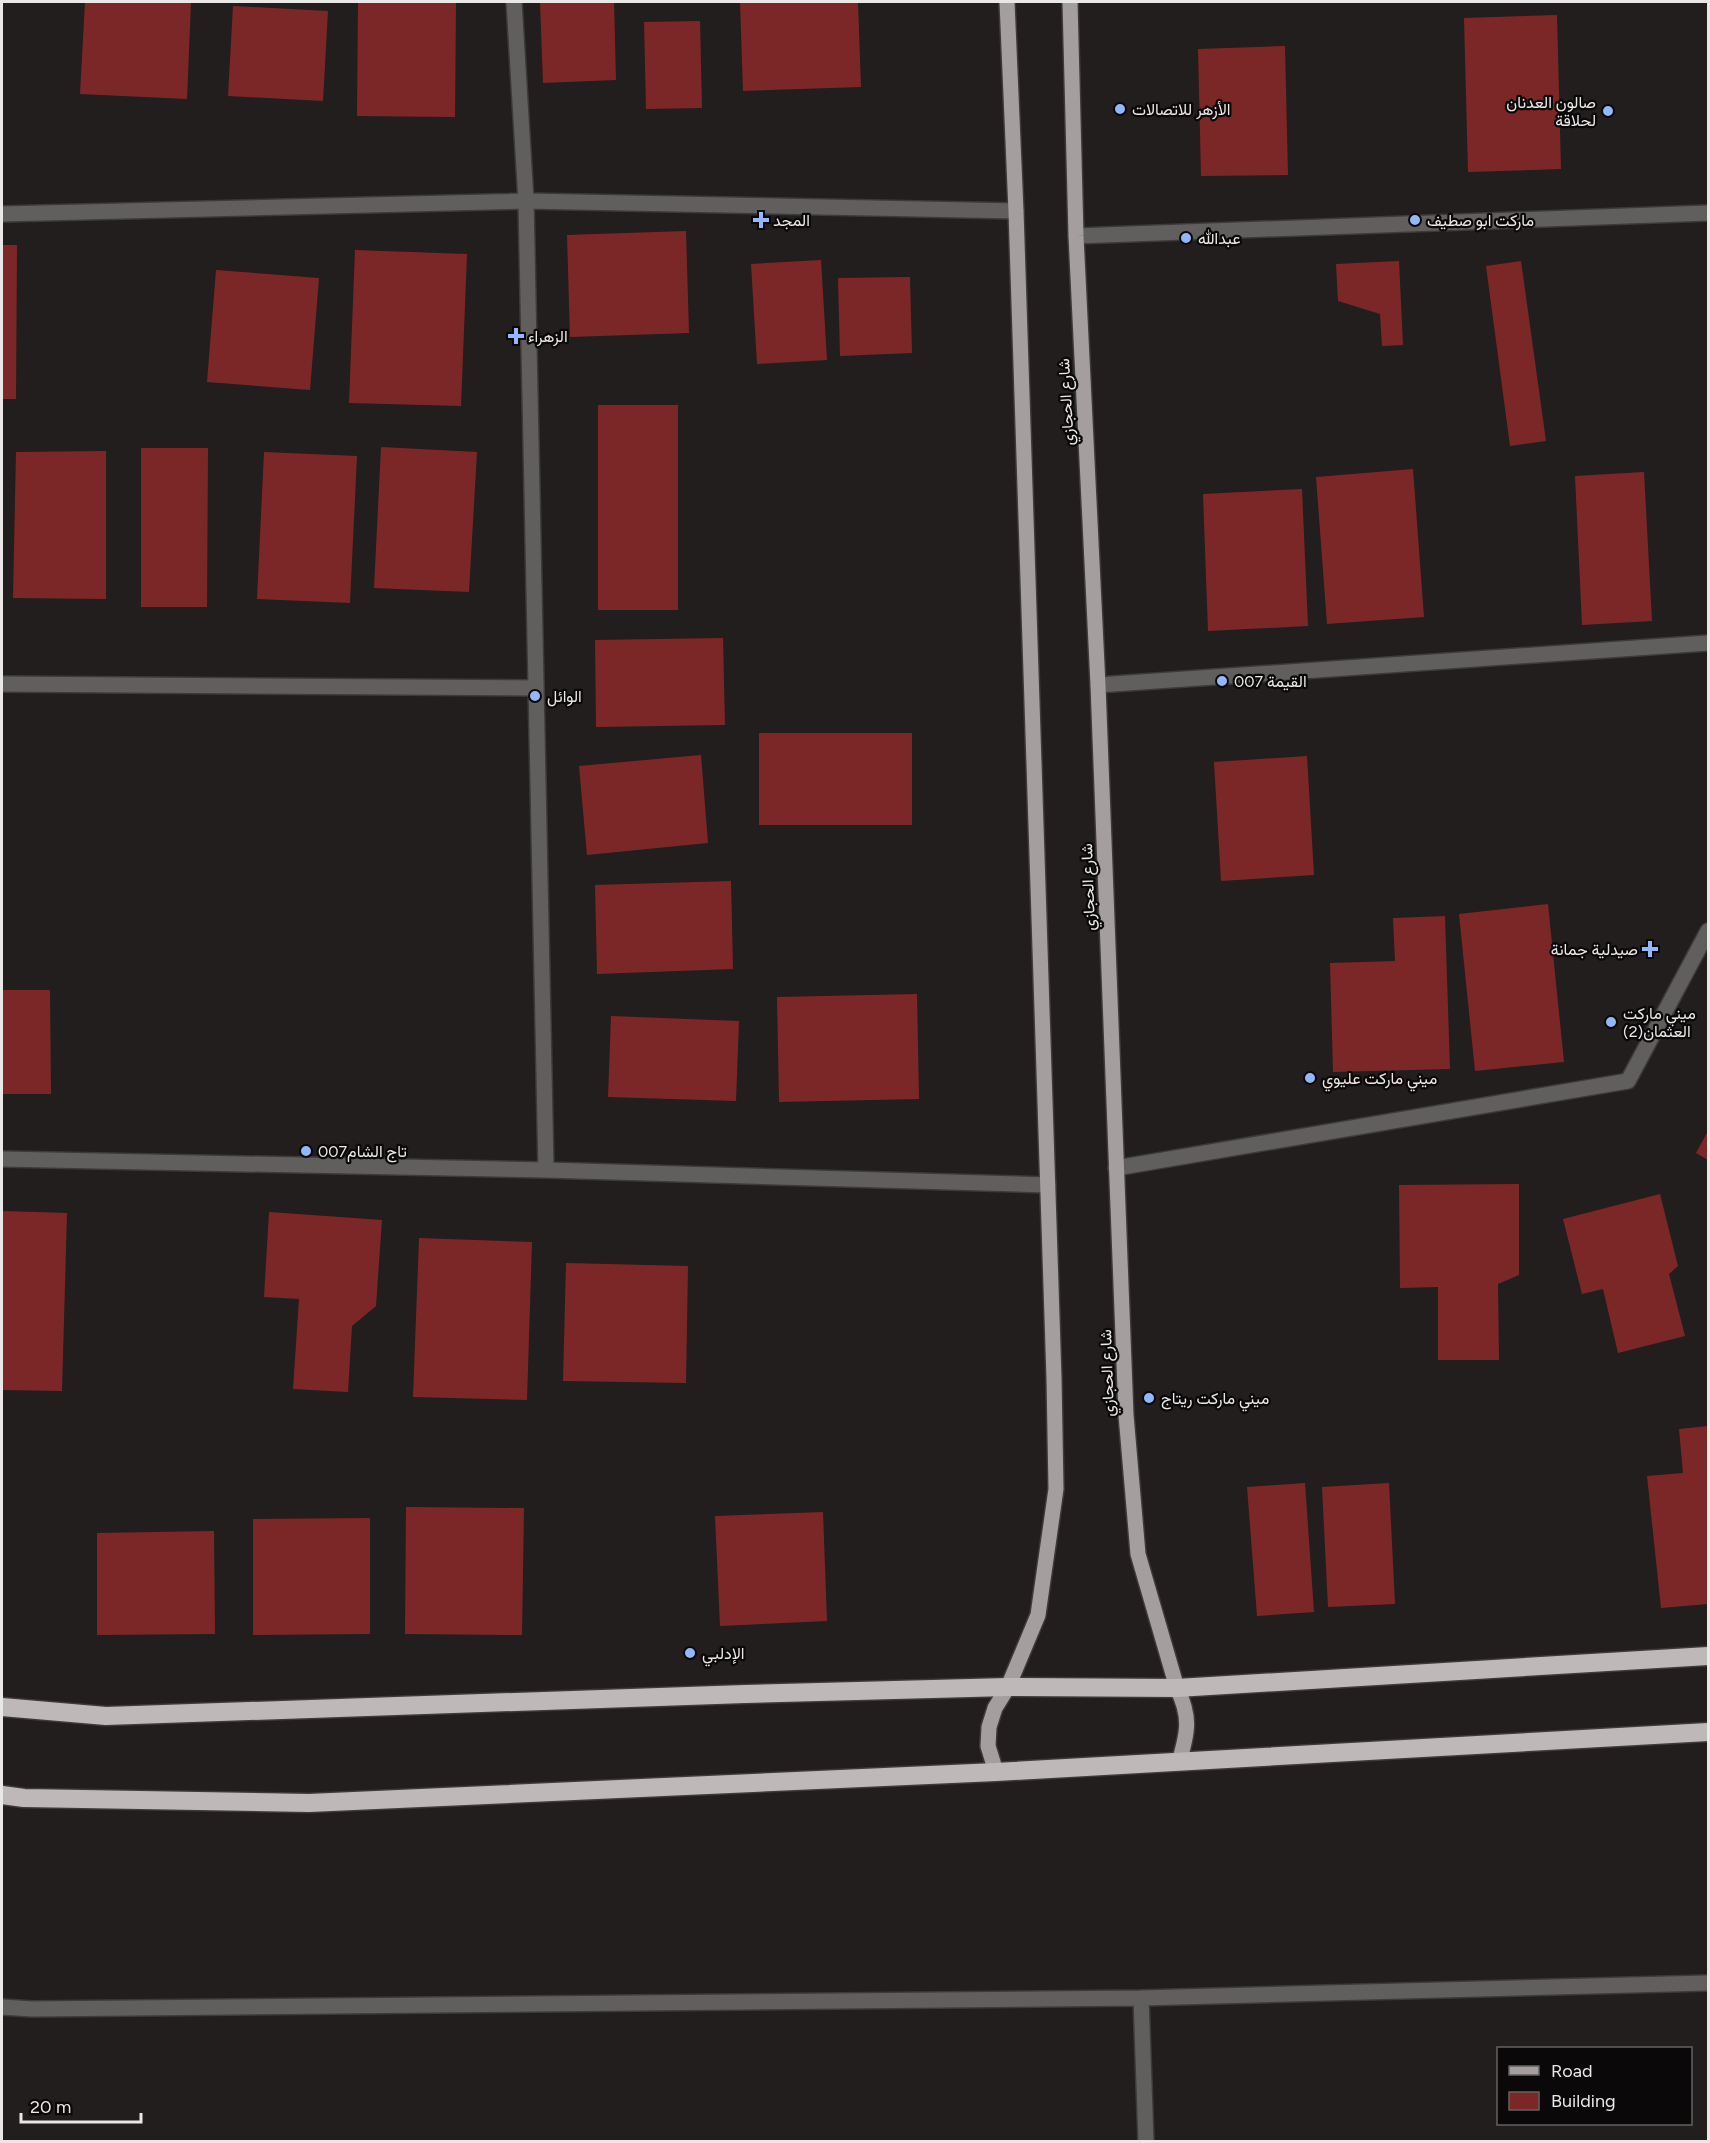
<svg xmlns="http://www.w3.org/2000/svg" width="1710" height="2143" font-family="Figtree,Vazirmatn,sans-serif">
  <rect width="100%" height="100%" fill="#221e1d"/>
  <!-- building -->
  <path fill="#7c2727" d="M85,2H191L187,99L80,94Z
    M358,2H456L455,117L357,116Z
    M540,2H614L616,80L543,83Z
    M740,2H858L861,87L743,91Z
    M233,6L328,11L323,101L228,96Z
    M1557,15L1561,169L1468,172L1464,18Z
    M700,21L702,108L646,109L644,22Z
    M1285,46L1288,175L1201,176L1198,49Z
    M686,231L689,333L570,337L567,235Z
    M2,245H17L16,399H2Z
    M355,250L467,254L461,406L349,403Z
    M821,260L827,360L757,364L751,264Z
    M1399,261L1403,345L1382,346L1380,314L1338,301L1336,264Z
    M1521,261L1546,441L1510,446L1486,266Z
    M216,270L319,278L310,390L207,382Z
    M910,277L912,353L840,356L838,278Z
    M598,405H678V610H598Z
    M381,447L477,452L469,592L374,588Z
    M141,448H208L207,607H141Z
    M106,451V599L13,598L16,452Z
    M264,452L357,456L350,603L257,599Z
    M1413,469L1424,617L1327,624L1316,477Z
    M1644,472L1652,621L1582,625L1575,476Z
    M1302,489L1308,626L1208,631L1203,494Z
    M723,638L725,725L596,727L595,640Z
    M759,733H912V825H759Z
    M701,755L708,843L587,855L579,766Z
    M1307,756L1314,875L1221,881L1214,762Z
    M731,881L733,969L597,974L595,885Z
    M1548,904L1564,1062L1475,1071L1459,914Z
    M1445,916L1450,1069L1333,1072L1330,963L1395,961L1393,918Z
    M2,990H50L51,1094H2Z
    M917,994L919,1099L779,1102L777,997Z
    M611,1016L739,1021L736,1101L608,1097Z
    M1708,1131V1160L1696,1153Z
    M1519,1184V1275L1498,1284L1499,1360H1438V1287L1400,1288L1399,1185Z
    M1660,1194L1678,1266L1669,1274L1685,1336L1618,1353L1603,1289L1582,1294L1563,1219Z
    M2,1211L67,1213L62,1391L2,1390Z
    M269,1212L382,1220L376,1306L352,1326L348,1392L293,1389L299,1299L264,1297Z
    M419,1238L532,1242L527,1400L413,1397Z
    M566,1263L688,1266L686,1383L563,1381Z
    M1708,1426V1604L1661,1608L1647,1476L1683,1473L1679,1429Z
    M1305,1483L1314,1612L1257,1616L1247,1487Z
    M1389,1483L1395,1604L1328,1607L1322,1487Z
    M406,1507L524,1508L522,1635L405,1634Z
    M823,1512L827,1621L720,1626L715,1516Z
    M370,1518V1634L253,1635V1519Z
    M214,1531L215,1634L97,1635V1533Z"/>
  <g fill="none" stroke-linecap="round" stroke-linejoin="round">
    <!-- minor casing -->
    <g stroke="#3e3a39" stroke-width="18">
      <path id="minor" d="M514,2L526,201L546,1170
        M2,214L526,201L1016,211
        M1076,236L1708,213
        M2,684L536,688
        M1098,685L1708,643
        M2,1159L546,1170L1048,1185
        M1116,1168L1628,1081L1708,931
        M1141,1998L1708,1983
        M2,2007L32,2009L1141,1998L1146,2142"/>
    </g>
    <!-- major casing -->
    <g stroke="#3e3a39" stroke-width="18">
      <path id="major" d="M1070,2L1076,236L1098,685L1126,1415L1138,1554L1177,1688C1191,1717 1188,1732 1179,1762
        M996,1772L988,1746L989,1727L995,1708L1008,1687L1038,1615L1056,1489L1054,1378L1016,211L1007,2"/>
    </g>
    <!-- highway casing -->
    <g stroke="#3e3a39" stroke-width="21">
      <path id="highway" d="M2,1707L106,1716L745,1694L1008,1687L1177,1688L1708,1656
        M2,1795L24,1798L309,1803L996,1772L1708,1732"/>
    </g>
    <!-- minor -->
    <use href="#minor" stroke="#615f5e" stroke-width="15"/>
    <!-- major -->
    <use href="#major" stroke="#a49f9e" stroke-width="15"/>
    <!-- highway -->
    <use href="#highway" stroke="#beb8b8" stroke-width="18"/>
  </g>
  <!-- markers -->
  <g fill="#93b7fd" stroke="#0a0808" stroke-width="2">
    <circle cx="1120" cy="109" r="6"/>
    <circle cx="1608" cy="111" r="6"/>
    <path d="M758 211h6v6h6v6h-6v6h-6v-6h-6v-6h6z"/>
    <circle cx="1415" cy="220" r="6"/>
    <circle cx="1186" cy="238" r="6"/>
    <path d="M513 327h6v6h6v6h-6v6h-6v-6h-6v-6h6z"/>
    <circle cx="1222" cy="681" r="6"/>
    <circle cx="535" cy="696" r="6"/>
    <path d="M1647 940h6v6h6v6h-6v6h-6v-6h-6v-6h6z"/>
    <circle cx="1611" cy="1022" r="6"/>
    <circle cx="1310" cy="1078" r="6"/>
    <circle cx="306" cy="1151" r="6"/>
    <circle cx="1149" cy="1398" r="6"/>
    <circle cx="690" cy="1653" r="6"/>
  </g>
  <g text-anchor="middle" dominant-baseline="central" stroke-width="4.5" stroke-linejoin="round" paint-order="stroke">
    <!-- poi labels -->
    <g font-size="16" fill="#eae7e7" stroke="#0a0808" text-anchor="start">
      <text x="1596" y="102" text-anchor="end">صالون العدنان<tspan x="1596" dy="18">لحلاقة</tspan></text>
      <text x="1132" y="109">الأزهر للاتصالات</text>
      <text x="773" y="220">المجد</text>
      <text x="1427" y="220">ماركت ابو صطيف</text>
      <text x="1198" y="238">عبدالله</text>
      <text x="528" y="336">الزهراء</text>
      <text x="1234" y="681">القيمة 007</text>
      <text x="547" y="696">الوائل</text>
      <text x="1638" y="949" text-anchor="end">صيدلية جمانة</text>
      <text x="1623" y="1013">ميني ماركت<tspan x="1623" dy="18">العثمان(2)</tspan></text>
      <text x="1322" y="1078">ميني ماركت عليوي</text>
      <text x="318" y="1151">تاج الشام007</text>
      <text x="1161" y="1398">ميني ماركت ريتاج</text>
      <text x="702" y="1653">الإدلبي</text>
    </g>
    <!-- street labels -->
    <g font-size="16" fill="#eae7e7" stroke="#0a0808">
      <text transform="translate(1066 402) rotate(-93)">شارع الحجازي</text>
      <text transform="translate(1088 887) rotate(-92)">شارع الحجازي</text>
      <text transform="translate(1107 1373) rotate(-92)">شارع الحجازي</text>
    </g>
  </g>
  <!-- border -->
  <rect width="1710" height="2143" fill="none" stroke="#eae7e7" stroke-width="6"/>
  <!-- legend -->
  <rect x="1497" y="2047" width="195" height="78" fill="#0a0808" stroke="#646161" stroke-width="1.5"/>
  <rect x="1509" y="2066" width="30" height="9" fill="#a49f9e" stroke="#646161" stroke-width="1.5"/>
  <text x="1551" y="2077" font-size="18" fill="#eae7e7">Road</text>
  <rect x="1509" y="2092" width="30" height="18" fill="#7c2727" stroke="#646161" stroke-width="1.5"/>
  <text x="1551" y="2107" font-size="18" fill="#eae7e7">Building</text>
  <!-- scale -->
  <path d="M21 2113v9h120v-9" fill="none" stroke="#eae7e7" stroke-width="3"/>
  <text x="30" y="2113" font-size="18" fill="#eae7e7" stroke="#0a0808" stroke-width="4.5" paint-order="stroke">20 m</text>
</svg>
